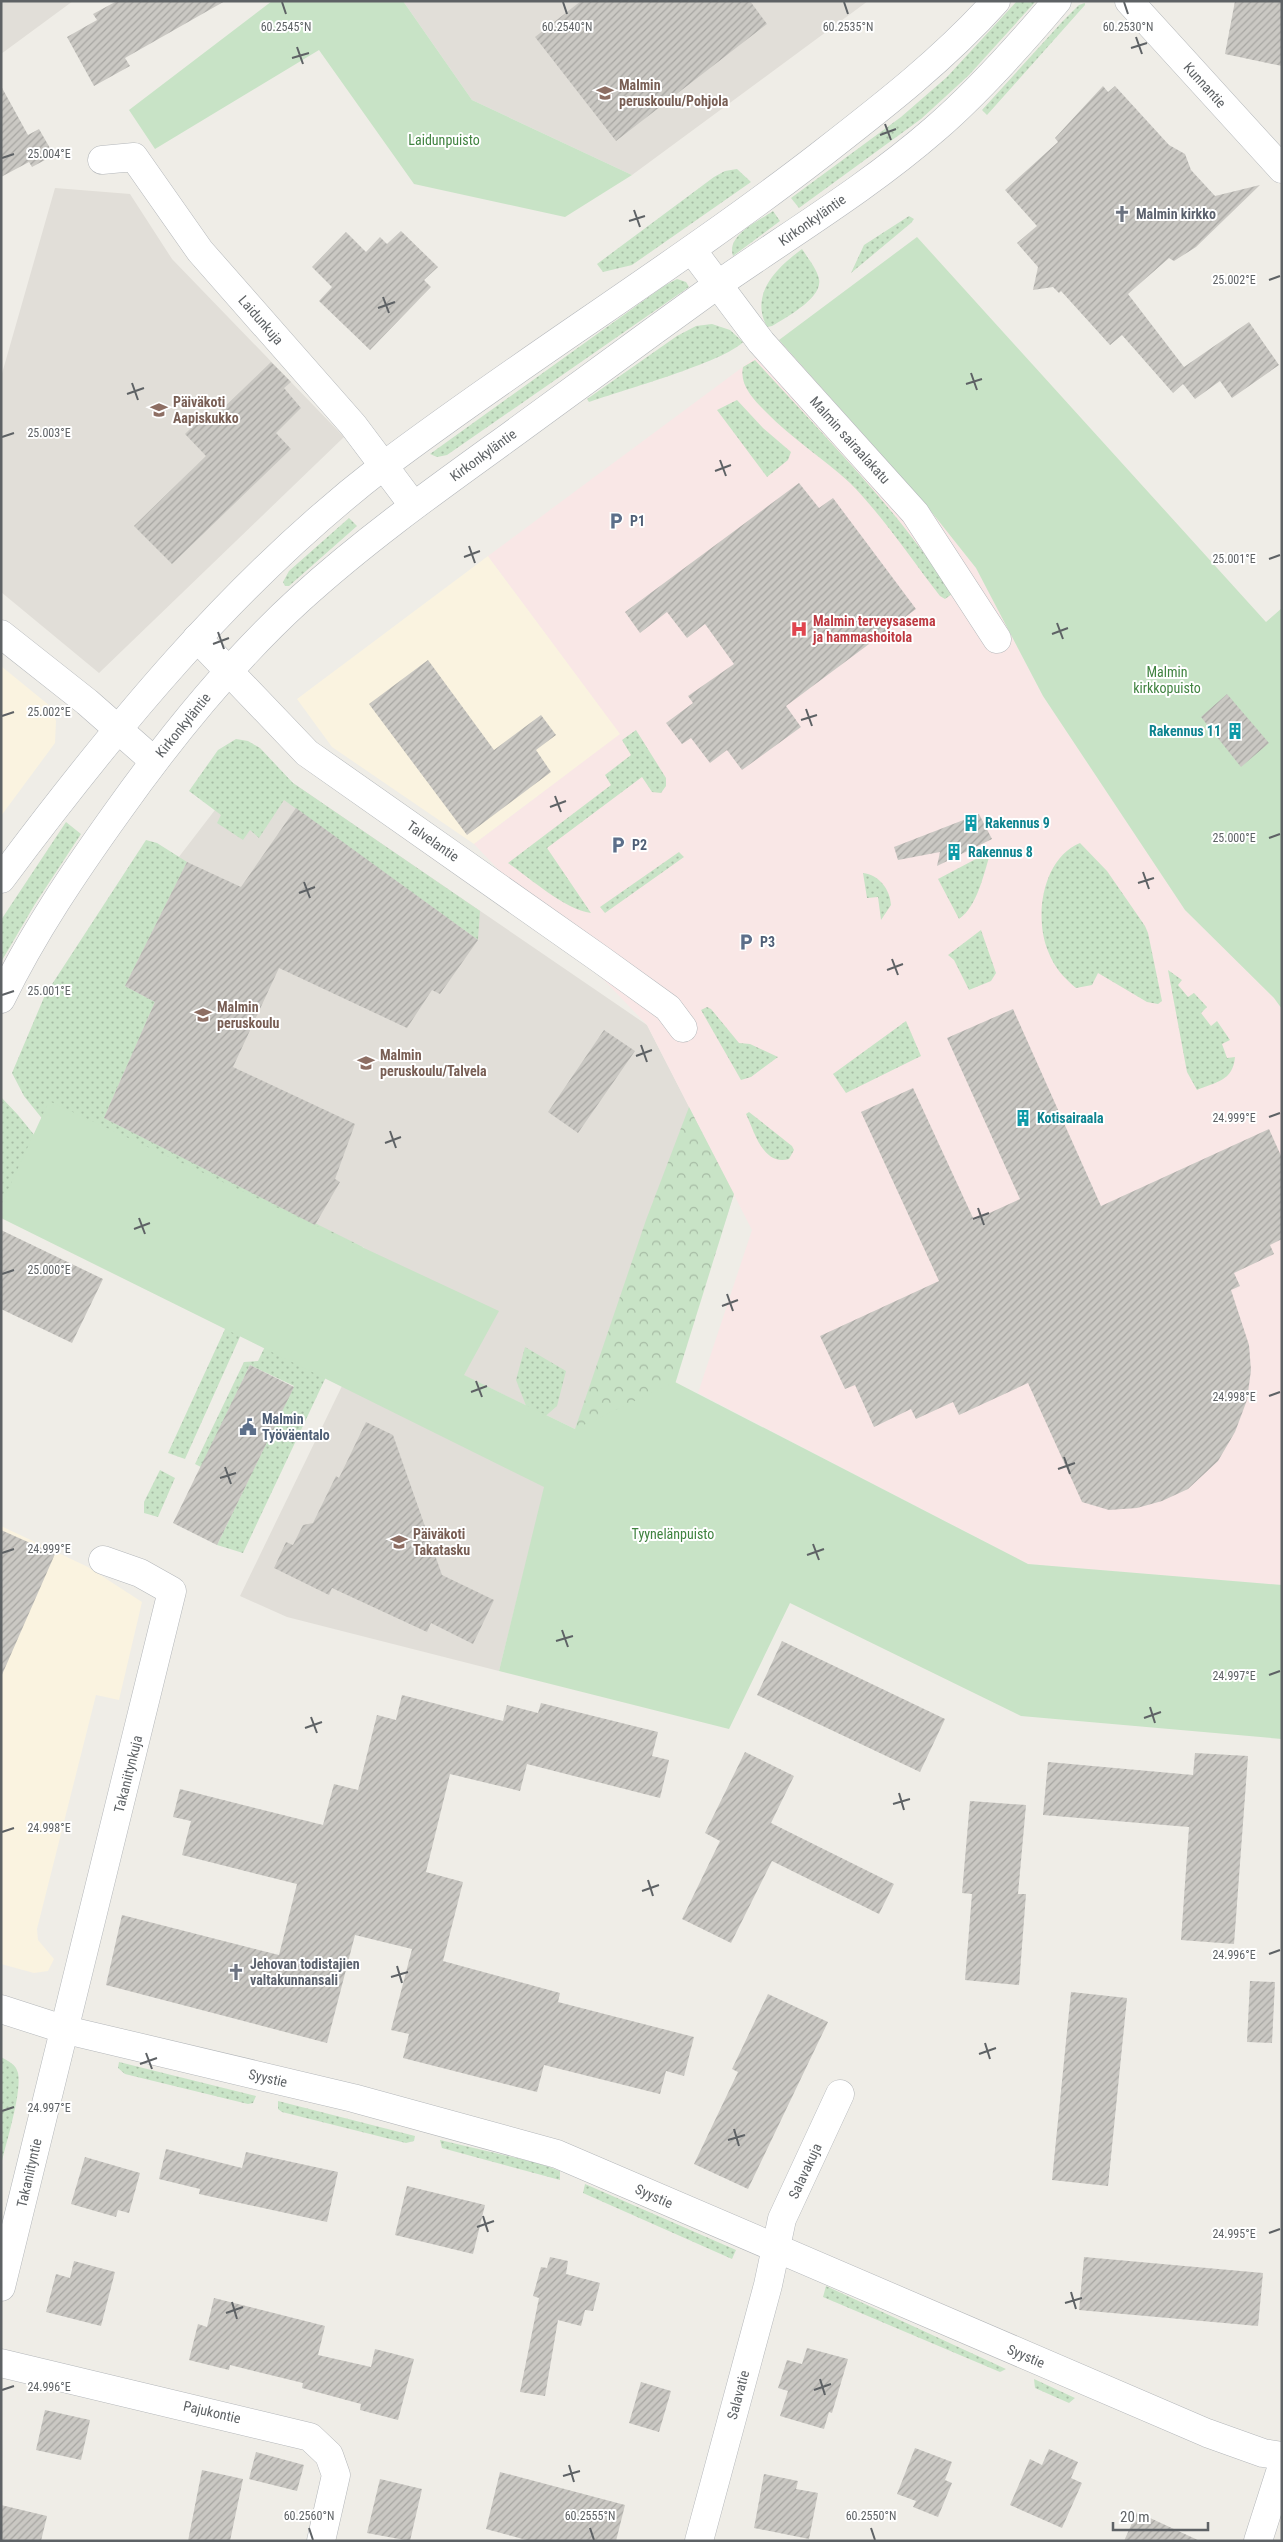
<svg xmlns="http://www.w3.org/2000/svg" width="1283" height="2542" font-family="'Roboto Condensed',sans-serif">
  <defs>
    <pattern id="grass-dots" width="8" height="8" patternUnits="userSpaceOnUse" patternTransform="scale(1.25)"><rect width="8" height="8" fill="#c8e3c6"/><path d="M2 2h.1M6 6h.1" fill="none" stroke="#a6bba4" stroke-width="1.8" stroke-linecap="round"/></pattern>
    <pattern id="forest-crowns" width="20" height="18" patternUnits="userSpaceOnUse" patternTransform="scale(1.25)"><rect width="20" height="18" fill="#c8e3c6"/><path d="M2 6a3 3 0 1 1 6 0M12 15a3 3 0 1 1 6 0" fill="none" stroke="#a6bba4"/></pattern>
    <pattern id="building-hatch" width="6" height="6" patternUnits="userSpaceOnUse" patternTransform="scale(1.25)"><rect width="6" height="6" fill="#cac8c3"/><path d="M-1 1l2-2M0 6l6-6M5 7l2-2" fill="none" stroke="#a7a6a2"/></pattern>
  </defs>
  <rect width="100%" height="100%" fill="#efede7"/>
  <!-- commercial -->
  <path fill="#faf3e0" d="M488,556L621,734L474,844L332,747L297,699Z
    M1,666L50,706L56,721L55,743L1,816Z
    M1,1526L88,1567L142,1602L119,1700L96,1695L37,1929L38,1940L54,1959L48,1971L34,1973L1,1964Z"/>
  <!-- education -->
  <path fill="#e1ded8" d="M1,1H73L1,54Z
    M403,1H868L632,175L472,100Z
    M55,188L130,194L172,259L344,437L99,673L1,592V377Z
    M251,763L293,783L647,1025L734,1194L722,1231L575,1429L463,1375L363,1247L49,1101L132,918Z
    M342,1386L548,1475L499,1671L287,1617L240,1596Z"/>
  <!-- medical -->
  <path fill="#f9e7e6" d="M779,340L922,500L976,568L1043,696L1185,910L1274,998L1282,1009V1585L1028,1564L698,1393L752,1230L647,1025L474,844L620,734L488,556Z"/>
  <!-- grass -->
  <path fill="url(#grass-dots)" d="M1017,1H1036L969,75L921,119L799,208L791,198L901,117L947,77Z
    M1085,3V5L987,115L982,110L1062,22L1079,5Z
    M737,169L751,182L632,265L603,272L597,264L714,177L725,171Z
    M773,211L780,221L733,256C726,235 759,221 773,211Z
    M909,216L914,219L911,223L851,273L864,245Z
    M802,249C807,257 817,269 819,279C823,298 786,317 772,326L767,327C749,293 778,267 802,249Z
    M677,279L686,282L689,287L447,455L437,457L430,454L664,286Z
    M712,324L730,330L743,342C724,362 620,391 589,402L587,399L677,336L696,326Z
    M755,360C823,435 897,508 952,594L945,599L940,596C912,560 882,515 850,483C823,458 791,438 766,412C754,400 739,385 743,367Z
    M737,400L763,428L791,452L788,460L767,477L717,410Z
    M349,518L357,526L289,586H285L283,582L289,571Z
    M636,730L666,778V786L661,793L652,792L642,777L547,848L591,913C565,910 530,878 508,863L611,785L605,775L631,755L622,740Z
    M236,739L248,741L260,748L293,783L480,911L478,940L284,800L259,838L250,830L243,840L217,823L221,815L189,791L218,750Z
    M66,822L81,834L35,904L1,962V920Z
    M146,840L157,843L187,862L125,986L155,1002L104,1118L363,1247L333,1311L501,1394L109,1202L24,1096L12,1073L45,995Z
    M1080,843L1107,871L1145,926L1148,933L1162,1001L1158,1004L1147,1002L1098,973L1092,985L1076,988C1063,977 1054,967 1048,951C1034,917 1042,859 1080,843Z
    M991,851C984,872 978,906 959,919L938,879Z
    M679,852L684,857L605,913L600,907Z
    M863,873C879,875 890,889 891,905L881,920L878,897L867,898Z
    M981,930L996,973L991,981L969,990L954,960L948,955Z
    M1168,970L1182,980L1178,985L1188,997L1194,993L1207,1007L1201,1013L1211,1026L1217,1021L1230,1040L1222,1044L1227,1058L1235,1057C1233,1081 1216,1082 1197,1090L1187,1072Z
    M707,1007L711,1009L739,1043L750,1044L778,1057L751,1077L741,1080L701,1010Z
    M906,1021L921,1056L846,1093L833,1074Z
    M1,1097L18,1115L104,1221L1,1218Z
    M749,1112L792,1146L794,1150L789,1159C763,1166 755,1133 746,1114Z
    M236,1326L243,1330L185,1459L168,1453L225,1329Z
    M273,1330L334,1360L243,1553L217,1545L294,1386L250,1365L201,1467L195,1464L244,1362L258,1361Z
    M525,1347L566,1371L557,1406L534,1426L516,1380Z
    M160,1470L175,1478L158,1517L144,1513V1502Z
    M1,2057C8,2061 16,2064 18,2073C22,2093 6,2143 1,2165Z
    M119,2062L256,2096L253,2103L248,2104L125,2074L118,2068Z
    M278,2101L415,2136L414,2141L406,2143L282,2112L278,2109Z
    M440,2140L538,2163L560,2171V2180L442,2148Z
    M585,2184L736,2250L732,2259L583,2193Z
    M826,2286L1006,2369L1000,2372L823,2297Z
    M1034,2379L1075,2398L1069,2403L1035,2388Z"/>
  <!-- forest -->
  <path fill="url(#forest-crowns)" d="M689,1107L734,1194L658,1439L575,1429L646,1220Z"/>
  <!-- green -->
  <path fill="#c8e3c6" d="M272,1H403L472,100L632,175L565,217L414,184L319,50L155,149L129,110Z
    M917,237L1266,622L1282,608V1009L1274,998L1185,910L1043,696L976,568L922,500L779,340Z
    M49,1101L499,1311L464,1375L575,1429L675,1382L1028,1564L1282,1585V1739L1021,1716L790,1603L729,1729L499,1671L544,1487L1,1218V1205Z"/>
  <!-- building -->
  <path fill="url(#building-hatch)" d="M117,1H225L125,58L130,66L94,86L67,37L97,20L93,14Z
    M581,1H750L767,24L616,141L535,37Z
    M1235,1H1282V66L1225,54Z
    M1,86L28,135L39,129L54,155L32,167L29,162L1,177Z
    M1103,86L1108,92L1115,86L1169,145L1185,154L1191,170L1215,196L1260,185L1196,247L1174,261L1169,258L1128,294L1184,367L1249,322L1279,365L1232,398L1220,381L1195,399L1183,384L1173,393L1122,335L1110,345L1061,291L1059,293L1053,287L1033,290L1038,267L1017,243L1037,226L1005,190L1058,142L1055,138Z
    M401,231L438,267L424,280L431,287L370,350L319,301L332,287L312,267L346,232L366,252L380,237L387,244Z
    M271,362L291,382L284,388L301,408L276,433L291,449L172,564L134,526L206,456L185,434L207,412L213,418Z
    M799,483L819,508L833,498L916,609L786,706L801,727L742,770L727,750L710,763L691,738L682,744L666,723L693,703L688,696L734,664L705,624L687,638L667,612L640,633L625,612Z
    M428,660L494,750L541,715L556,735L536,750L551,772L467,835L369,704Z
    M1227,694L1269,743L1241,767L1201,717Z
    M296,808L478,940L440,994L432,990L407,1028L279,968L233,1067L355,1124L335,1179L340,1182L315,1225L104,1118L155,1002L125,986L187,862L241,887Z
    M979,814L992,839L937,866L940,852L898,860L894,847Z
    M1013,1009L1101,1206L1269,1129L1282,1158V1239L1270,1245L1274,1254L1234,1273L1240,1286L1231,1290L1249,1345L1251,1370L1247,1400L1235,1432L1218,1461L1188,1489L1162,1501L1137,1508L1109,1510L1082,1502L1028,1383L959,1415L953,1402L916,1419L911,1409L874,1427L855,1385L845,1389L820,1336L939,1281L861,1112L913,1088L974,1220L1020,1199L947,1038Z
    M604,1030L635,1051L578,1133L548,1112Z
    M1,1230L103,1279L72,1343L1,1309Z
    M250,1365L294,1387L217,1545L173,1523Z
    M366,1422L393,1435L442,1575L494,1600L473,1644L431,1623L427,1632L332,1588L329,1595L274,1568L286,1542L293,1545L303,1525L313,1523L336,1476L339,1478Z
    M1,1530L55,1554L1,1677Z
    M782,1641L945,1719L920,1772L757,1695Z
    M402,1695L503,1721L507,1705L538,1713L541,1703L658,1732L652,1756L669,1760L660,1798L527,1764L520,1791L450,1774L426,1872L463,1882L443,1961L560,1993L558,2002L694,2037L684,2076L666,2071L660,2094L544,2065L537,2092L403,2058L409,2034L391,2030L412,1949L355,1935L327,2043L106,1985L122,1915L279,1955L297,1884L182,1855L191,1821L173,1817L180,1789L323,1825L334,1784L358,1790L377,1715L396,1720Z
    M745,1752L794,1776L771,1823L894,1884L879,1914L772,1861L731,1943L682,1919L720,1841L705,1833Z
    M1195,1753L1248,1756L1234,1944L1181,1940L1189,1827L1043,1815L1048,1762L1193,1775Z
    M970,1801L1026,1805L1018,1894H1026L1019,1985L965,1980L972,1894L962,1893Z
    M1250,1981L1275,1982L1272,2043L1247,2042Z
    M1071,1992L1127,1998L1108,2186L1052,2180Z
    M768,1994L828,2022L748,2189L694,2164L738,2072L732,2069Z
    M166,2149L242,2168L246,2152L338,2172L327,2222L199,2194L200,2189L159,2179Z
    M85,2157L140,2173L129,2213L118,2210L116,2217L71,2204Z
    M407,2186L485,2205L473,2254L395,2235Z
    M550,2257L568,2261L566,2274L600,2283L593,2311L585,2310L581,2326L558,2320L545,2396L520,2392L539,2298L533,2296L541,2267L547,2268Z
    M1084,2257L1263,2273L1258,2326L1079,2310Z
    M74,2261L115,2272L101,2326L46,2312L56,2274L70,2278Z
    M214,2298L325,2326L318,2355L371,2367L375,2349L414,2359L398,2420L360,2410L361,2404L302,2388L303,2383L230,2365L229,2370L189,2360L198,2324L207,2327Z
    M807,2348L848,2359L832,2413L829,2412L824,2429L780,2416L788,2391L778,2388L787,2360L802,2364Z
    M641,2382L671,2391L659,2432L629,2423Z
    M45,2410L90,2420L81,2460L36,2450Z
    M915,2448L952,2462L945,2480L952,2483L938,2517L913,2507L916,2501L897,2494Z
    M1049,2449L1078,2462L1071,2478L1082,2483L1062,2528L1010,2505L1030,2459L1042,2465Z
    M256,2452L304,2465L297,2491L249,2479Z
    M202,2470L243,2479L230,2541H188Z
    M500,2472L625,2505L616,2541H530L486,2529Z
    M764,2474L798,2481L796,2489L818,2493L809,2539L754,2528Z
    M380,2479L422,2489L410,2541L367,2533Z
    M1,2505L47,2516L41,2541H1Z
    M1137,2512L1200,2541H1124Z"/>
  <g fill="none" stroke-linecap="round" stroke-linejoin="round">
    <!-- minor casing -->
    <g stroke="#b4b7ba" stroke-width="29">
      <path id="minor" d="M1129,1L1282,169
        M102,160L134,157L200,251L353,425L413,505
        M692,250L761,342L915,513L997,639
        M1,634L87,702L154,761
        M197,638L307,753L600,959L668,1008L683,1028
        M1,2287L172,1591L140,1573L103,1560
        M1,2363L310,2437L329,2455L336,2475L321,2541
        M699,2541L768,2285L782,2219L840,2094
        M1258,2541L1282,2466"/>
    </g>
    <!-- tertiary casing -->
    <g stroke="#b4b7ba" stroke-width="29">
      <path id="tertiary" d="M1,2009L66,2030L353,2098L557,2154L1207,2433L1263,2453L1282,2456"/>
    </g>
    <!-- secondary casing -->
    <g stroke="#b3b6ba" stroke-width="29">
      <path id="secondary" d="M1,879C113,729 233,582 382,467C525,359 678,265 819,156C882,107 943,60 996,1
        M1,999C33,933 75,871 118,811C172,735 231,662 300,599C366,539 438,488 510,436C577,387 645,337 713,288C787,236 866,189 935,129C979,91 1019,46 1057,1"/>
    </g>
    <!-- minor -->
    <use href="#minor" stroke="#fff" stroke-width="28"/>
    <!-- tertiary -->
    <use href="#tertiary" stroke="#fff" stroke-width="28"/>
    <!-- secondary -->
    <use href="#secondary" stroke="#fff" stroke-width="28"/>
  </g>
  <!-- ticks -->
  <path fill="none" stroke="#5e6265" stroke-width="2" d="M282,2L286,14M563,2L567,14M844,2L848,14M1124,2L1128,14M1136,37L1142,54M297,47L303,64M1131,48L1147,43M292,58L309,53M885,124L891,140M880,135L896,129M2,158L14,154M634,210L640,227M629,221L645,216M1269,280L1280,276M383,297L389,313M378,308L395,302M971,373L977,390M132,383L138,400M966,384L982,379M127,394L144,388M2,437L14,433M720,460L726,476M715,471L731,465M469,546L475,563M464,557L480,551M1269,559L1280,555M1057,623L1063,639M218,632L224,649M1052,634L1068,628M213,644L229,638M806,709L812,726M2,716L14,712M801,720L817,715M555,796L561,812M550,807L566,801M1269,838L1280,834M1143,872L1149,889M304,882L310,898M1138,883L1154,878M299,893L315,887M892,959L898,975M887,970L903,964M2,995L14,991M641,1045L647,1062M636,1056L652,1050M1269,1117L1280,1113M390,1131L396,1148M385,1143L401,1137M978,1208L984,1225M139,1218L145,1234M973,1219L989,1213M134,1229L150,1223M2,1274L14,1270M727,1294L733,1311M722,1306L738,1300M476,1381L482,1397M471,1392L487,1386M1269,1396L1280,1392M1064,1457L1070,1474M225,1467L231,1484M1058,1469L1075,1463M220,1478L236,1473M813,1544L819,1560M2,1553L14,1549M807,1555L824,1549M562,1630L568,1647M556,1641L573,1636M1269,1675L1280,1671M1150,1707L1155,1723M311,1717L317,1733M1144,1718L1161,1712M305,1728L322,1722M899,1793L904,1810M893,1804L910,1799M2,1832L14,1828M648,1880L653,1896M642,1891L659,1885M1269,1954L1280,1950M397,1966L402,1983M391,1977L408,1972M985,2043L990,2059M146,2053L152,2069M979,2054L996,2048M140,2064L157,2058M2,2111L14,2107M734,2129L739,2146M728,2140L745,2135M483,2216L488,2232M477,2227L494,2221M1269,2233L1280,2229M1071,2292L1076,2309M232,2302L237,2319M1065,2303L1082,2298M226,2313L243,2307M820,2379L825,2395M2,2390L14,2386M814,2390L831,2384M569,2465L574,2482M563,2476L580,2471M309,2528L313,2540M590,2528L594,2540M871,2528L875,2540"/>
  <!-- icons -->
  <defs>
    <g id="school-bare" transform="scale(1.35)"><path d="M0-5L7-2L0 1L-7-2ZM-4 1L0 2.5L4 1V4Q0 6-4 4Z" fill="#8d6e63" stroke="#fff" stroke-width="2.5" paint-order="stroke"/></g>
    <g id="church-bare" transform="scale(1.35)"><path d="M-1.2-6h2.4v3.5h3.3v2.4h-3.3V6h-2.4V-.1h-3.3v-2.4h3.3Z" fill="#6b7280" stroke="#fff" stroke-width="2.5" paint-order="stroke"/></g>
    <g id="parking-bare" transform="scale(1.35)"><path d="M-3.5-5.5H1a3.5 3.5 0 0 1 0 7H-1V5.5H-3.5ZM-1-3.4V-.6H.8a1.4 1.4 0 0 0 0-2.8Z" fill="#5c6f8a" stroke="#fff" stroke-width="2.5" paint-order="stroke"/></g>
    <g id="hospital-bare" transform="scale(1.35)"><path d="M-5-5h3v3.5h4V-5h3V5h-3V1.5h-4V5h-3Z" fill="#e0444e" stroke="#fff" stroke-width="2.5" paint-order="stroke"/></g>
    <g id="building-bare" transform="scale(1.35)"><path d="M-4-6H4V6H1V3H-1V6H-4ZM-2.5-4.3h1.7v1.8h-1.7ZM.8-4.3h1.7v1.8H.8ZM-2.5-1h1.7V.8h-1.7ZM.8-1h1.7V.8H.8Z" fill="#0f9aa8" stroke="#fff" stroke-width="2.5" paint-order="stroke"/></g>
    <g id="civic-bare" transform="scale(1.35)"><path d="M-.6-6.5H3V-4.5H.6V-3L4-1V1h2V6H-6V1h2V-1L-.6-3ZM-1.2 2.5V6h2.4V2.5Z" fill="#5c6f8a" stroke="#fff" stroke-width="2.5" paint-order="stroke"/></g>
  </defs>
  <g fill-rule="evenodd">
    <use href="#school-bare" x="605" y="93"/>
    <use href="#church-bare" x="1122" y="214"/>
    <use href="#school-bare" x="159" y="410"/>
    <use href="#parking-bare" x="616" y="521"/>
    <use href="#hospital-bare" x="799" y="629"/>
    <use href="#building-bare" x="1235" y="731"/>
    <use href="#building-bare" x="971" y="823"/>
    <use href="#parking-bare" x="618" y="845"/>
    <use href="#building-bare" x="954" y="852"/>
    <use href="#parking-bare" x="746" y="942"/>
    <use href="#school-bare" x="203" y="1015"/>
    <use href="#school-bare" x="366" y="1063"/>
    <use href="#building-bare" x="1023" y="1118"/>
    <use href="#civic-bare" x="248" y="1427"/>
    <use href="#school-bare" x="399" y="1542"/>
    <use href="#church-bare" x="236" y="1972"/>
  </g>
  <g text-anchor="middle" dominant-baseline="central" stroke-width="4" stroke-linejoin="round" paint-order="stroke">
    <!-- education labels -->
    <g font-size="14" font-weight="bold" fill="#785e54" stroke="#fff" text-anchor="start">
      <text x="619" y="85">Malmin<tspan x="619" dy="16">peruskoulu/Pohjola</tspan></text>
      <text x="173" y="402">Päiväkoti<tspan x="173" dy="16">Aapiskukko</tspan></text>
      <text x="217" y="1007">Malmin<tspan x="217" dy="16">peruskoulu</tspan></text>
      <text x="380" y="1055">Malmin<tspan x="380" dy="16">peruskoulu/Talvela</tspan></text>
      <text x="413" y="1534">Päiväkoti<tspan x="413" dy="16">Takatasku</tspan></text>
    </g>
    <!-- street labels -->
    <g font-size="14" fill="#5e6265" stroke="#fff">
      <text transform="translate(1205 85) rotate(48)">Kunnantie</text>
      <text transform="translate(812 220) rotate(-35)">Kirkonkyläntie</text>
      <text transform="translate(261 320) rotate(49)">Laidunkuja</text>
      <text transform="translate(850 440) rotate(48)">Malmin sairaalakatu</text>
      <text transform="translate(483 455) rotate(-36)">Kirkonkyläntie</text>
      <text transform="translate(183 725) rotate(-51)">Kirkonkyläntie</text>
      <text transform="translate(433 841) rotate(35)">Talvelantie</text>
      <text transform="translate(128 1774) rotate(-76)">Takaniitynkuja</text>
      <text transform="translate(268 2078) rotate(13)">Syystie</text>
      <text transform="translate(805 2171) rotate(-65)">Salavakuja</text>
      <text transform="translate(29 2173) rotate(-77)">Takaniityntie</text>
      <text transform="translate(654 2196) rotate(24)">Syystie</text>
      <text transform="translate(1026 2356) rotate(23)">Syystie</text>
      <text transform="translate(738 2395) rotate(-75)">Salavatie</text>
      <text transform="translate(212 2412) rotate(13)">Pajukontie</text>
    </g>
    <!-- park labels -->
    <g font-size="14" fill="#408340" stroke="#fff">
      <text x="444" y="140">Laidunpuisto</text>
      <text x="1167" y="672">Malmin<tspan x="1167" dy="16">kirkkopuisto</tspan></text>
      <text x="673" y="1534">Tyynelänpuisto</text>
    </g>
    <!-- worship labels -->
    <g font-size="14" font-weight="bold" fill="#5b616d" stroke="#fff" text-anchor="start">
      <text x="1136" y="214">Malmin kirkko</text>
      <text x="250" y="1964">Jehovan todistajien<tspan x="250" dy="16">valtakunnansali</tspan></text>
    </g>
    <!-- service labels -->
    <g font-size="14" font-weight="bold" fill="#4e5e75" stroke="#fff" text-anchor="start">
      <text x="630" y="521">P1</text>
      <text x="632" y="845">P2</text>
      <text x="760" y="942">P3</text>
      <text x="262" y="1419">Malmin<tspan x="262" dy="16">Työväentalo</tspan></text>
    </g>
    <!-- health labels -->
    <g font-size="14" font-weight="bold" fill="#be3a42" stroke="#fff" text-anchor="start">
      <text x="813" y="621">Malmin terveysasema<tspan x="813" dy="16">ja hammashoitola</tspan></text>
    </g>
    <!-- culture labels -->
    <g font-size="14" font-weight="bold" fill="#0d838f" stroke="#fff" text-anchor="start">
      <text x="1221" y="731" text-anchor="end">Rakennus 11</text>
      <text x="985" y="823">Rakennus 9</text>
      <text x="968" y="852">Rakennus 8</text>
      <text x="1037" y="1118">Kotisairaala</text>
    </g>
  </g>
  <g font-size="12" text-anchor="middle" fill="#5e6265" stroke="#fff" stroke-width="4" stroke-linejoin="round" paint-order="stroke">
    <text x="286" y="31">60.2545°N</text>
    <text x="848" y="31">60.2535°N</text>
    <text x="567" y="31">60.2540°N</text>
    <text x="1128" y="31">60.2530°N</text>
    <text x="49" y="158">25.004°E</text>
    <text x="1234" y="284">25.002°E</text>
    <text x="49" y="437">25.003°E</text>
    <text x="1234" y="563">25.001°E</text>
    <text x="49" y="716">25.002°E</text>
    <text x="1234" y="842">25.000°E</text>
    <text x="49" y="995">25.001°E</text>
    <text x="1234" y="1122">24.999°E</text>
    <text x="49" y="1274">25.000°E</text>
    <text x="1234" y="1401">24.998°E</text>
    <text x="49" y="1553">24.999°E</text>
    <text x="1234" y="1680">24.997°E</text>
    <text x="49" y="1832">24.998°E</text>
    <text x="1234" y="1959">24.996°E</text>
    <text x="49" y="2112">24.997°E</text>
    <text x="1234" y="2238">24.995°E</text>
    <text x="49" y="2391">24.996°E</text>
    <text x="309" y="2520">60.2560°N</text>
    <text x="590" y="2520">60.2555°N</text>
    <text x="871" y="2520">60.2550°N</text>
  </g>
  <!-- border -->
  <rect width="1283" height="2542" fill="none" stroke="#5e6265" stroke-width="5"/>
  <!-- scale -->
  <path d="M1113 2522v8h95v-8" fill="none" stroke="#5e6265" stroke-width="2.5"/>
  <text x="1120" y="2522" font-size="15" fill="#5e6265" stroke="#ffffff" stroke-width="4" paint-order="stroke">20 m</text>
</svg>
